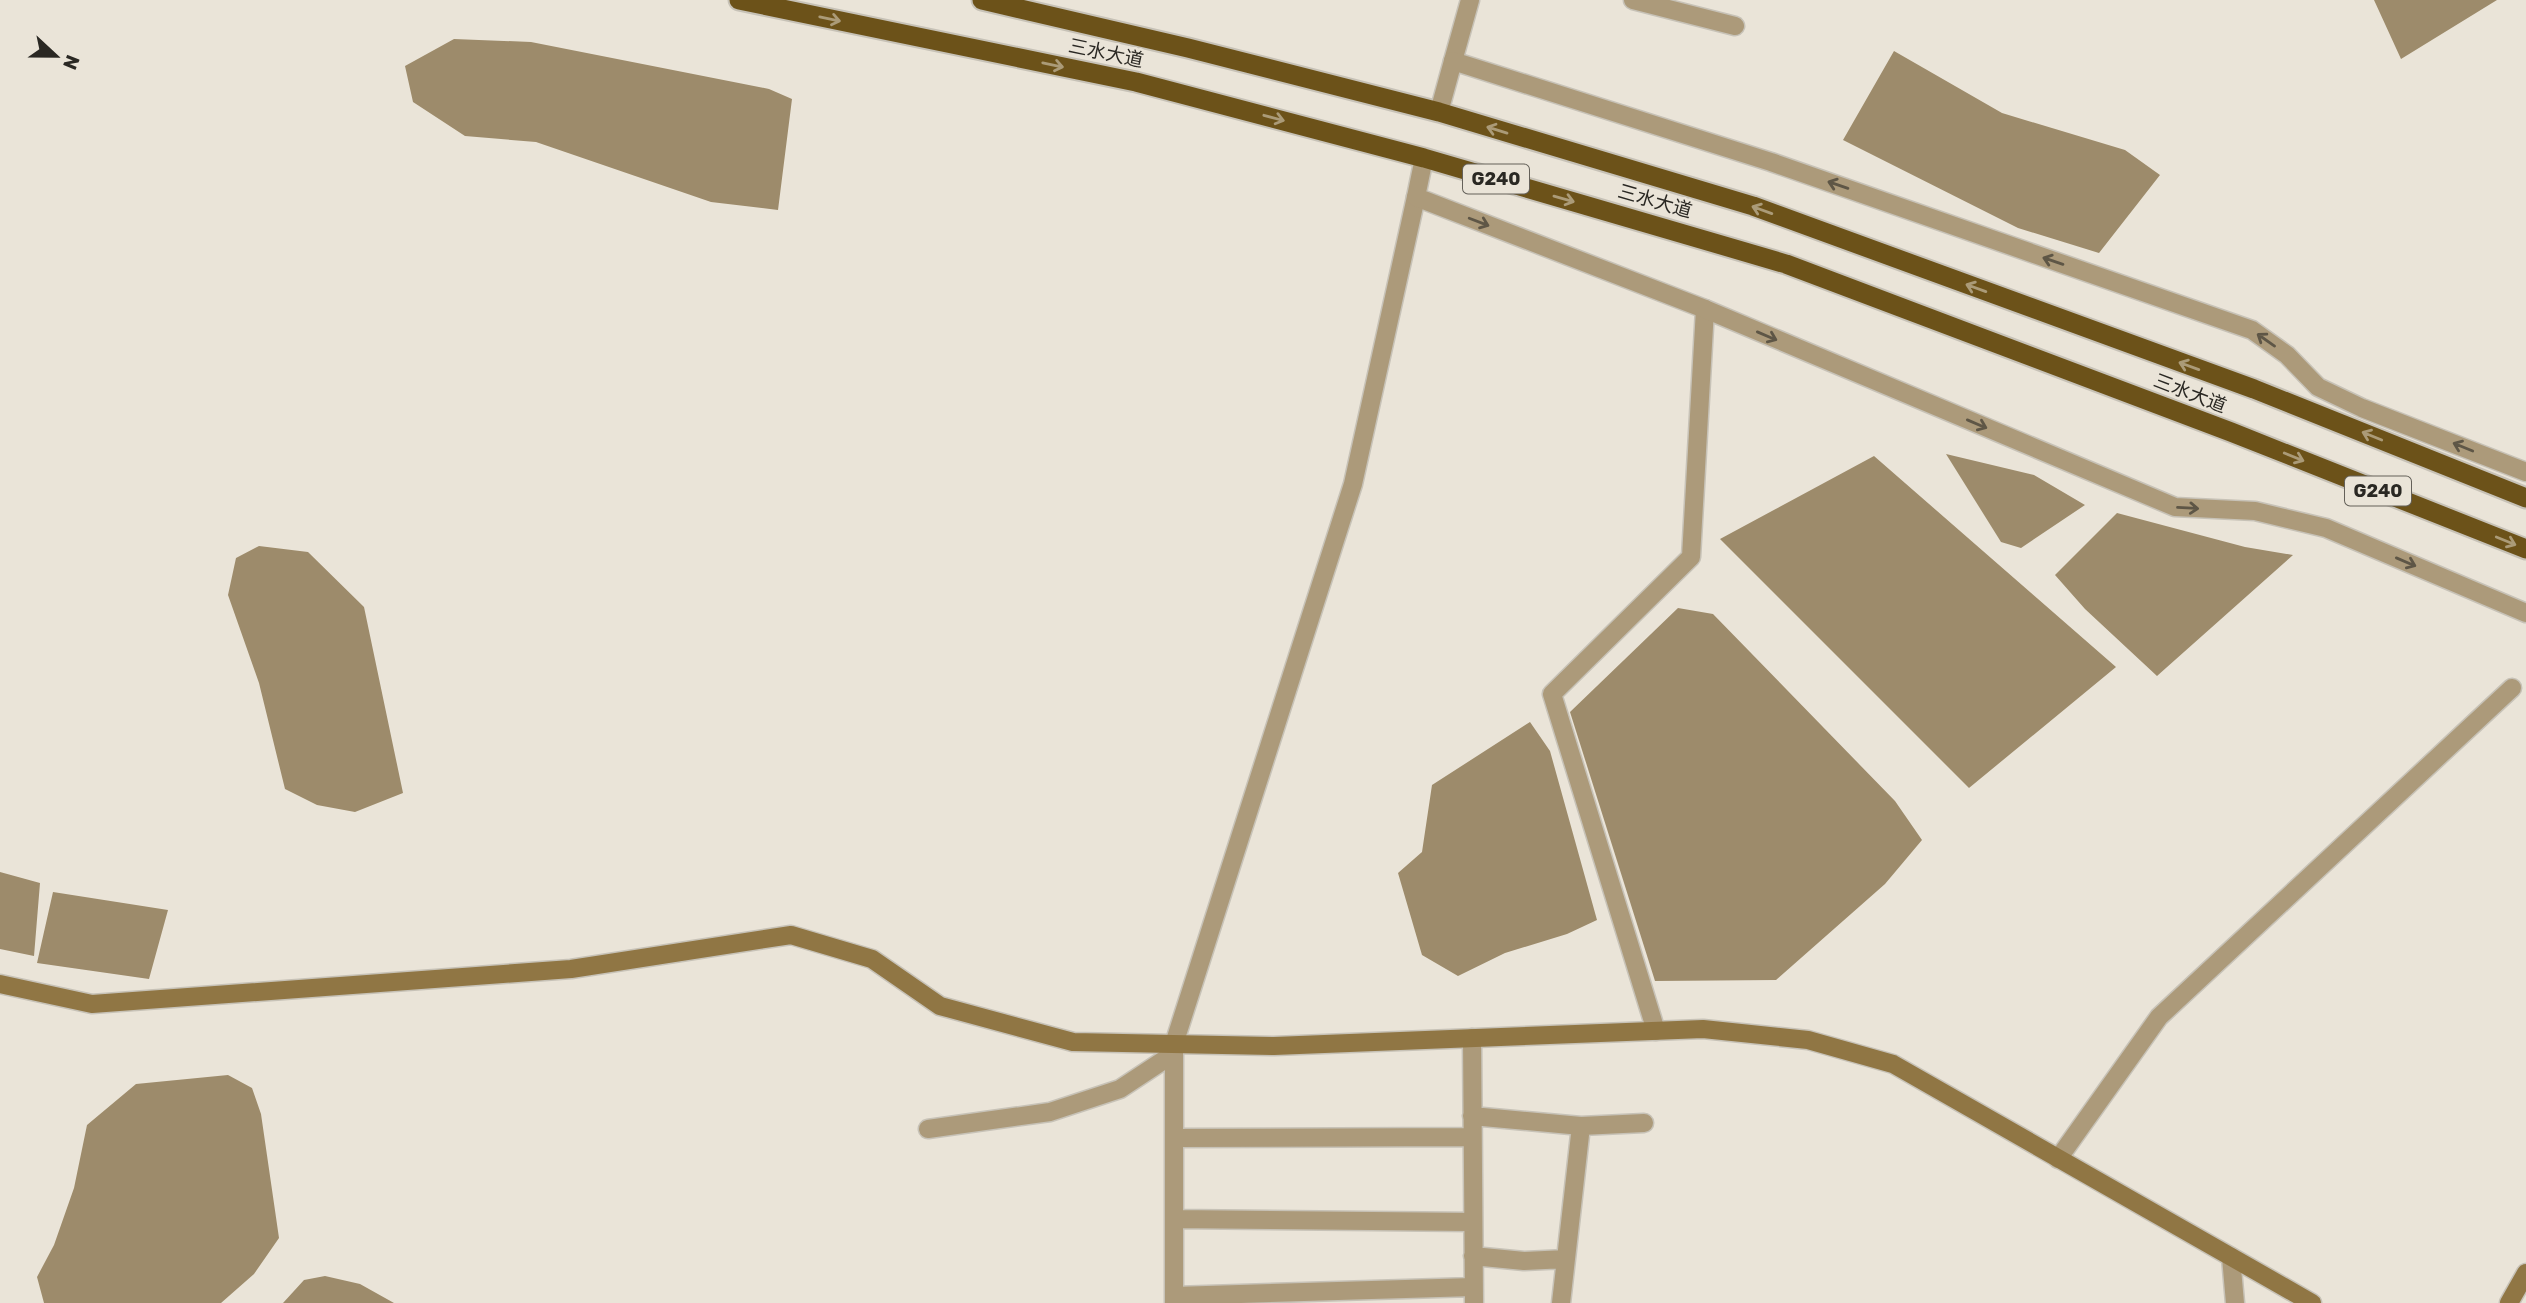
<svg xmlns="http://www.w3.org/2000/svg" width="2526" height="1303" font-family="Rubik,'Noto Sans SC',sans-serif">
  <rect width="100%" height="100%" fill="#eae4d8"/>
  <!-- water -->
  <path fill="#9d8b6b" d="M2374,0H2497L2401,59Z
    M454,39L531,42L769,89L792,99L778,210L711,202L536,142L465,136L413,102L405,66Z
    M1894,51L2002,113L2125,150L2160,175L2099,253L2018,228L1843,140Z
    M1946,454L2034,475L2085,505L2021,548L2001,542Z
    M1874,456L2116,667L1969,788L1720,539Z
    M2117,513L2245,547L2293,555L2157,676L2085,609L2055,575Z
    M259,546L308,552L364,607L403,793L355,812L317,805L285,789L259,683L228,595L236,558Z
    M1678,608L1713,614L1895,801L1922,840L1885,884L1776,980L1655,981L1570,712Z
    M1530,722L1550,751L1597,920L1567,934L1505,953L1458,976L1422,955L1398,873L1422,852L1432,785Z
    M0,872L40,883L34,956L0,949Z
    M53,892L168,910L149,979L37,963Z
    M228,1075L252,1088L261,1114L279,1238L254,1274L221,1303H44L37,1277L54,1245L74,1188L87,1125L136,1084Z
    M325,1276L360,1284L394,1303H283L304,1280Z"/>
  <g fill="none" stroke-linecap="round" stroke-linejoin="round">
    <!-- minor casing -->
    <g stroke="#c7c2b7" stroke-width="21">
      <path id="minor" d="M1633,0L1735,26
        M1453,61L1470,0
        M1656,1031L1552,694L1691,557L1705,309
        M1472,1038L1474,1303
        M1472,1116L1581,1126L1644,1123
        M928,1129L1050,1112L1120,1089L1173,1054
        M1174,1138L1472,1137
        M2058,1159L2159,1017L2512,688
        M1174,1219L1473,1222
        M1473,1256L1524,1261L1566,1259
        M2231,1257L2235,1303
        M1174,1296L1473,1287
        M1174,1303V1044L1353,484L1416,197
        M1561,1303L1581,1126"/>
    </g>
    <!-- tertiary casing -->
    <g stroke="#c7c2b7" stroke-width="21">
      <path id="tertiary" d="M1439,112L1453,61L1771,162L2252,330L2287,355L2318,387L2362,408L2526,472
        M1424,158L1416,197L1705,309L2175,507L2255,511L2326,528L2526,613"/>
    </g>
    <!-- secondary casing -->
    <g stroke="#c7c2b7" stroke-width="21">
      <path id="secondary" d="M0,984L92,1004L571,969L791,935L872,959L940,1006L1073,1042L1274,1046L1703,1029L1808,1040L1893,1064L2312,1303
        M2509,1303L2526,1273"/>
    </g>
    <!-- trunk casing -->
    <g stroke="#c7c2b7" stroke-width="23">
      <path id="trunk" d="M739,0L1136,82L1424,158L1786,264L2231,432L2526,549
        M982,0L1188,48L1439,112L1753,206L2254,389L2526,498"/>
    </g>
    <!-- minor -->
    <use href="#minor" stroke="#ac9a7a" stroke-width="18"/>
    <!-- tertiary -->
    <use href="#tertiary" stroke="#ac9a7a" stroke-width="18"/>
    <!-- secondary -->
    <use href="#secondary" stroke="#907644" stroke-width="18"/>
    <!-- trunk -->
    <use href="#trunk" stroke="#6c5219" stroke-width="19"/>
  </g>
  <!-- one-way arrows -->
  <defs><path id="oneway-shaft" d="M-6 0H5M1.5-3L5.5 0L1.5 3" fill="none" stroke-width="1.6" stroke-linecap="round" stroke-linejoin="round" transform="scale(1.75)"/></defs>
  <g stroke="#ab9b78">
    <use href="#oneway-shaft" transform="translate(830 19) rotate(12)"/>
    <use href="#oneway-shaft" transform="translate(1053 65) rotate(12)"/>
    <use href="#oneway-shaft" transform="translate(1274 118) rotate(15)"/>
    <use href="#oneway-shaft" transform="translate(1497 130) rotate(-163)"/>
    <use href="#oneway-shaft" transform="translate(1564 199) rotate(16)"/>
    <use href="#oneway-shaft" transform="translate(1762 210) rotate(-160)"/>
    <use href="#oneway-shaft" transform="translate(1976 288) rotate(-160)"/>
    <use href="#oneway-shaft" transform="translate(2189 366) rotate(-160)"/>
    <use href="#oneway-shaft" transform="translate(2372 436) rotate(-158)"/>
    <use href="#oneway-shaft" transform="translate(2294 457) rotate(22)"/>
    <use href="#oneway-shaft" transform="translate(2506 541) rotate(22)"/>
  </g>
  <g stroke="#5e5646">
    <use href="#oneway-shaft" transform="translate(1838 185) rotate(-161)"/>
    <use href="#oneway-shaft" transform="translate(1479 222) rotate(21)"/>
    <use href="#oneway-shaft" transform="translate(2053 261) rotate(-161)"/>
    <use href="#oneway-shaft" transform="translate(1767 336) rotate(23)"/>
    <use href="#oneway-shaft" transform="translate(2266 340) rotate(-145)"/>
    <use href="#oneway-shaft" transform="translate(1977 424) rotate(23)"/>
    <use href="#oneway-shaft" transform="translate(2463 447) rotate(-158)"/>
    <use href="#oneway-shaft" transform="translate(2188 508) rotate(3)"/>
    <use href="#oneway-shaft" transform="translate(2406 562) rotate(23)"/>
  </g>
  <g text-anchor="middle" dominant-baseline="central" stroke-width="5" stroke-linejoin="round" paint-order="stroke">
    <!-- shield labels -->
    <g fill="#eae4d8" stroke="#646059" stroke-width="2">
      <rect x="1463" y="164.5" width="66" height="29" rx="5"/>
      <rect x="2345" y="476.5" width="66" height="29" rx="5"/>
    </g>
    <g font-size="18" font-weight="bold" fill="#2a2823">
      <text x="1496" y="179">G240</text>
      <text x="2378" y="491">G240</text>
    </g>
    <!-- street labels -->
    <g font-size="19" fill="#2a2823" stroke="#eae4d8">
      <text transform="translate(1106 53) rotate(12)">三水大道</text>
      <text transform="translate(1655 201) rotate(16)">三水大道</text>
      <text transform="translate(2190 393) rotate(21)">三水大道</text>
    </g>
  </g>
  <!-- north arrow -->
  <g transform="translate(56 56) rotate(112)" stroke="#eae4d8" stroke-width="5" paint-order="stroke">
  <path d="M0-5L12 26L0 18L-12 26Z" fill="#2a2823"/>
  <text y="-10" font-size="19" font-weight="bold" text-anchor="middle" fill="#2a2823">N</text>
  </g>
</svg>
